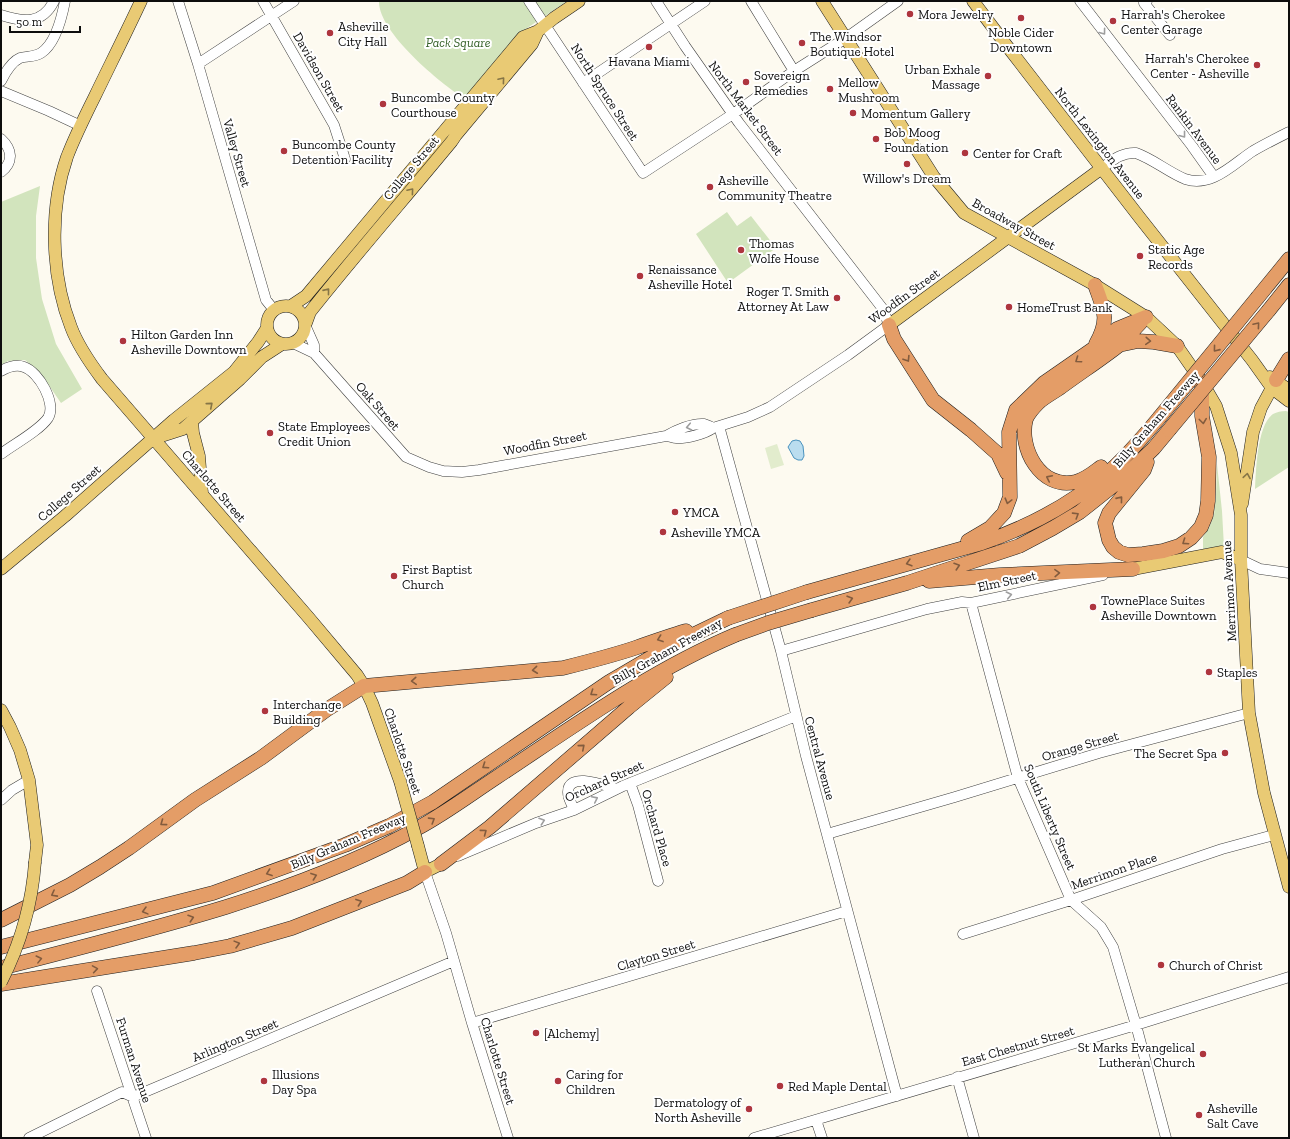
<svg xmlns="http://www.w3.org/2000/svg" width="1290" height="1139" font-family="'Zilla Slab',serif">
  <rect width="100%" height="100%" fill="#fdfaf0"/>
  <!-- green -->
  <path fill="#d2e4bd" d="M379,1H567L517,35L465,99C440,83 378,32 379,1Z
    M40,186L36,216V258L42,299L56,344L82,389L61,403C50,387 41,372 25,360L8,361L1,365V202Z
    M727,212L737,226L751,216L776,248L728,283L696,234Z
    M1286,411L1289,412V467L1255,489C1256,471 1257,425 1273,414C1277,412 1281,411 1286,411Z
    M1217,464L1222,511L1224,547L1203,549V537L1209,528L1214,515L1216,495Z"/>
  <!-- pitch -->
  <path fill="#e2eccd" d="M777,444L784,465L771,469L765,448Z"/>
  <!-- water -->
  <path fill="#baddef" stroke="#4992be" d="M796,440L800,441L803,446L804,456L802,460H798L794,458L788,447L792,441Z"/>
  <g fill="none" stroke-linecap="round" stroke-linejoin="round">
    <!-- minor casing -->
    <g stroke="#404040" stroke-width="11">
      <path id="minor" d="M178,1L198,64L266,300L274,310
        M263,1L334,125L345,159
        M529,1L643,173L733,114L794,71L846,38L898,1
        M656,1L685,46L739,123L883,309L889,325L848,355L770,407L748,417L713,428C705,434 685,439 676,438C673,438 669,436 666,436
        M751,1L794,71
        M1080,1L1192,146L1214,177
        M1147,1L1144,3L1170,35
        M1,15C23,22 42,25 54,1
        M198,64L294,1
        M1,81C5,73 11,62 20,58C27,56 35,57 41,53C55,44 62,17 65,1
        M583,83L705,1
        M1,91L49,111L81,126
        M1,139C12,149 14,162 1,172
        M1102,168C1113,160 1122,152 1136,153C1153,159 1168,172 1185,179C1212,188 1233,164 1253,151C1265,144 1277,138 1289,132
        M306,327L314,345V353
        M293,343L314,353L406,457L429,467L443,471L462,472L479,470L666,436C676,430 692,423 704,424C707,425 710,426 713,428
        M1,371C8,367 16,364 24,367C39,372 57,404 48,418C39,431 14,444 1,454
        M719,426L781,651L806,756L897,1096
        M1241,560L1260,569L1289,573
        M971,603L1018,778L1071,900L1101,927L1113,947L1136,1025L1166,1138
        M781,651L927,609L962,602L971,603L1103,575
        M630,783L638,805L658,881
        M1,800L12,790L29,780
        M574,810C572,804 568,799 568,792C568,771 606,786 617,789
        M827,834L955,797L1099,753L1249,713
        M458,856L536,823L574,810L623,786L796,716
        M425,872L446,933L472,1023L508,1138
        M963,934L1071,900L1222,849L1274,835
        M97,991L146,1138
        M472,1023L847,911
        M957,1077L974,1138
        M816,1120L822,1138
        M29,1138L122,1092L133,1097L454,961
        M754,1138L1136,1025L1289,977"/>
    </g>
    <!-- major casing -->
    <g stroke="#1e1e1e" stroke-width="13">
      <path id="major" d="M141,1C126,33 110,65 95,96C85,116 75,136 67,157C49,209 51,276 71,327C78,346 90,363 102,379L309,618L357,675L364,686L372,703L400,781
        M822,1L934,177L964,213L1095,285L1146,317L1177,346L1202,382L1216,406L1231,453L1241,515V560L1249,713L1264,793L1289,887
        M973,1L1007,46L1140,218L1252,360L1272,388L1289,401
        M267 325a19 19 0 1 1 38 0a19 19 0 1 1-38 0Z
        M291,306L306,296L523,37L538,31L554,18L579,1
        M306,323L310,312C356,254 405,198 452,141L456,135L532,44L538,31
        M889,325L1102,168
        M1270,377L1289,390
        M192,421L193,433L199,456L202,493
        M158,437L183,429L240,379L262,357L282,344
        M1242,504L1253,432L1261,408L1275,382
        M1,569L65,516L174,420L234,372L258,342L267,328
        M1133,569L1222,552L1241,560
        M1,710L10,727L20,750L29,780L37,845L35,862
        M418,846L425,872L441,864"/>
    </g>
    <!-- highway casing -->
    <g stroke="#1e1e1e" stroke-width="15">
      <path id="highway" d="M1095,285C1104,310 1110,319 1096,344
        M1258,297L1289,259
        M1269,310L1289,285
        M889,325L894,339L933,400L971,430L998,454L1007,473
        M1119,345L1138,341L1154,342L1177,346
        M1276,380L1289,359
        M1147,462L1144,470L1109,513L1105,523L1109,540L1113,547L1119,552L1128,555L1143,554L1163,551L1179,546L1191,538L1201,527L1206,515L1208,501L1209,457L1202,416V382
        M1101,467C1093,473 1085,480 1075,482C1041,490 1018,448 1026,419C1028,414 1035,406 1039,402C1046,396 1054,392 1061,387C1080,373 1100,360 1118,346C1127,339 1134,329 1141,322
        M968,541L990,528L1004,513L1010,497L1009,432L1016,410L1044,383L1093,349L1117,329L1146,317
        M929,581L1000,575L1133,569
        M807,592L982,543C1028,527 1074,503 1111,470C1129,454 1144,436 1159,418
        M812,610L907,583L1019,546L1053,528L1080,512L1124,477L1154,448L1169,430
        M441,864L490,827L629,707L666,677
        M1,920L70,885L100,867L129,848L195,800L261,758L326,710L364,686L563,668C587,662 611,656 635,648C652,642 669,636 686,631
        M1,947L213,893L345,845L389,826L433,802L609,682L674,644L728,618
        M1,968C76,949 151,930 226,907C292,886 357,862 418,828C446,813 471,794 497,777C574,726 650,671 735,635
        M1,984L194,953L230,946L292,928L407,883L425,872"/>
    </g>
    <!-- minor -->
    <use href="#minor" stroke="#fff" stroke-width="10"/>
    <!-- major -->
    <use href="#major" stroke="#e9ca74" stroke-width="12"/>
    <!-- highway -->
    <use href="#highway" stroke="#e49d67" stroke-width="14"/>
    <!-- major-bridge casing -->
    <g stroke="#1e1e1e" stroke-width="13" stroke-linecap="butt">
      <path id="major-bridge" d="M400,781L418,846
        M1,982C20,945 32,904 35,862"/>
    </g>
    <!-- highway-bridge casing -->
    <g stroke="#1e1e1e" stroke-width="15" stroke-linecap="butt">
      <path id="highway-bridge" d="M1159,418L1258,297
        M1169,430L1269,310
        M728,618L807,592
        M735,635L768,623L812,610"/>
    </g>
    <!-- major-bridge -->
    <use href="#major-bridge" stroke="#e9ca74" stroke-width="12"/>
    <!-- highway-bridge -->
    <use href="#highway-bridge" stroke="#e49d67" stroke-width="14"/>
  </g>
  <!-- one-way arrows -->
  <defs><path id="oneway-chevron" d="M-2-3.5L2.5 0L-2 3.5" fill="none" stroke-width="1.6" stroke-linecap="round" stroke-linejoin="round"/></defs>
  <g stroke="#9e9e9e">
    <use href="#oneway-chevron" transform="translate(1103 32) rotate(53)"/>
    <use href="#oneway-chevron" transform="translate(1183 135) rotate(52)"/>
    <use href="#oneway-chevron" transform="translate(689 427) rotate(168)"/>
    <use href="#oneway-chevron" transform="translate(1009 595) rotate(-12)"/>
    <use href="#oneway-chevron" transform="translate(595 799) rotate(-26)"/>
    <use href="#oneway-chevron" transform="translate(542 821) rotate(-19)"/>
  </g>
  <g stroke="#867546">
    <use href="#oneway-chevron" transform="translate(502 80) rotate(-50)"/>
    <use href="#oneway-chevron" transform="translate(411 191) rotate(-50)"/>
    <use href="#oneway-chevron" transform="translate(327 291) rotate(-51)"/>
    <use href="#oneway-chevron" transform="translate(210 405) rotate(-40)"/>
    <use href="#oneway-chevron" transform="translate(1247 476) rotate(-81)"/>
  </g>
  <g stroke="#835c3e">
    <use href="#oneway-chevron" transform="translate(1257 325) rotate(-50)"/>
    <use href="#oneway-chevron" transform="translate(1148 341) rotate(4)"/>
    <use href="#oneway-chevron" transform="translate(1216 349) rotate(129)"/>
    <use href="#oneway-chevron" transform="translate(907 359) rotate(58)"/>
    <use href="#oneway-chevron" transform="translate(1078 360) rotate(145)"/>
    <use href="#oneway-chevron" transform="translate(1203 421) rotate(83)"/>
    <use href="#oneway-chevron" transform="translate(1049 478) rotate(-154)"/>
    <use href="#oneway-chevron" transform="translate(1120 499) rotate(-51)"/>
    <use href="#oneway-chevron" transform="translate(1008 501) rotate(105)"/>
    <use href="#oneway-chevron" transform="translate(1076 515) rotate(-32)"/>
    <use href="#oneway-chevron" transform="translate(1185 542) rotate(146)"/>
    <use href="#oneway-chevron" transform="translate(909 563) rotate(164)"/>
    <use href="#oneway-chevron" transform="translate(957 566) rotate(-18)"/>
    <use href="#oneway-chevron" transform="translate(1057 573) rotate(-2)"/>
    <use href="#oneway-chevron" transform="translate(850 599) rotate(-16)"/>
    <use href="#oneway-chevron" transform="translate(660 639) rotate(160)"/>
    <use href="#oneway-chevron" transform="translate(535 670) rotate(174)"/>
    <use href="#oneway-chevron" transform="translate(414 681) rotate(176)"/>
    <use href="#oneway-chevron" transform="translate(593 693) rotate(146)"/>
    <use href="#oneway-chevron" transform="translate(582 747) rotate(-41)"/>
    <use href="#oneway-chevron" transform="translate(485 766) rotate(146)"/>
    <use href="#oneway-chevron" transform="translate(432 820) rotate(-32)"/>
    <use href="#oneway-chevron" transform="translate(163 823) rotate(144)"/>
    <use href="#oneway-chevron" transform="translate(484 832) rotate(-37)"/>
    <use href="#oneway-chevron" transform="translate(269 873) rotate(160)"/>
    <use href="#oneway-chevron" transform="translate(314 876) rotate(-20)"/>
    <use href="#oneway-chevron" transform="translate(54 894) rotate(152)"/>
    <use href="#oneway-chevron" transform="translate(359 902) rotate(-20)"/>
    <use href="#oneway-chevron" transform="translate(145 911) rotate(165)"/>
    <use href="#oneway-chevron" transform="translate(191 918) rotate(-18)"/>
    <use href="#oneway-chevron" transform="translate(237 944) rotate(-15)"/>
    <use href="#oneway-chevron" transform="translate(39 959) rotate(-14)"/>
    <use href="#oneway-chevron" transform="translate(95 969) rotate(-9)"/>
  </g>
  <!-- markers -->
  <g fill="#ae353e" stroke="#fff" stroke-width="1.5">
    <circle cx="910" cy="14" r="4"/>
    <circle cx="1021" cy="18" r="4"/>
    <circle cx="1113" cy="21" r="4"/>
    <circle cx="330" cy="33" r="4"/>
    <circle cx="802" cy="43" r="4"/>
    <circle cx="649" cy="47" r="4"/>
    <circle cx="1257" cy="65" r="4"/>
    <circle cx="988" cy="76" r="4"/>
    <circle cx="746" cy="82" r="4"/>
    <circle cx="830" cy="89" r="4"/>
    <circle cx="383" cy="104" r="4"/>
    <circle cx="853" cy="113" r="4"/>
    <circle cx="876" cy="139" r="4"/>
    <circle cx="284" cy="151" r="4"/>
    <circle cx="965" cy="153" r="4"/>
    <circle cx="907" cy="164" r="4"/>
    <circle cx="710" cy="187" r="4"/>
    <circle cx="741" cy="250" r="4"/>
    <circle cx="1140" cy="256" r="4"/>
    <circle cx="640" cy="276" r="4"/>
    <circle cx="837" cy="298" r="4"/>
    <circle cx="1009" cy="307" r="4"/>
    <circle cx="123" cy="341" r="4"/>
    <circle cx="270" cy="433" r="4"/>
    <circle cx="675" cy="512" r="4"/>
    <circle cx="663" cy="532" r="4"/>
    <circle cx="394" cy="576" r="4"/>
    <circle cx="1093" cy="607" r="4"/>
    <circle cx="1209" cy="672" r="4"/>
    <circle cx="265" cy="711" r="4"/>
    <circle cx="1225" cy="753" r="4"/>
    <circle cx="1161" cy="965" r="4"/>
    <circle cx="536" cy="1033" r="4"/>
    <circle cx="1203" cy="1054" r="4"/>
    <circle cx="264" cy="1081" r="4"/>
    <circle cx="558" cy="1081" r="4"/>
    <circle cx="780" cy="1086" r="4"/>
    <circle cx="749" cy="1109" r="4"/>
    <circle cx="1199" cy="1115" r="4"/>
  </g>
  <g text-anchor="middle" dominant-baseline="central" stroke-width="4" stroke-linejoin="round" paint-order="stroke">
    <!-- poi labels -->
    <g font-size="13" fill="#0d0d0d" stroke="#fff" text-anchor="start">
      <text x="918" y="14">Mora Jewelry</text>
      <text x="1121" y="14">Harrah's Cherokee<tspan x="1121" dy="15">Center Garage</tspan></text>
      <text x="338" y="26">Asheville<tspan x="338" dy="15">City Hall</tspan></text>
      <text x="1021" y="32" text-anchor="middle">Noble Cider<tspan x="1021" dy="15">Downtown</tspan></text>
      <text x="810" y="36">The Windsor<tspan x="810" dy="15">Boutique Hotel</tspan></text>
      <text x="1249" y="58" text-anchor="end">Harrah's Cherokee<tspan x="1249" dy="15">Center - Asheville</tspan></text>
      <text x="649" y="61" text-anchor="middle">Havana Miami</text>
      <text x="980" y="69" text-anchor="end">Urban Exhale<tspan x="980" dy="15">Massage</tspan></text>
      <text x="754" y="75">Sovereign<tspan x="754" dy="15">Remedies</tspan></text>
      <text x="838" y="82">Mellow<tspan x="838" dy="15">Mushroom</tspan></text>
      <text x="391" y="97">Buncombe County<tspan x="391" dy="15">Courthouse</tspan></text>
      <text x="861" y="113">Momentum Gallery</text>
      <text x="884" y="132">Bob Moog<tspan x="884" dy="15">Foundation</tspan></text>
      <text x="292" y="144">Buncombe County<tspan x="292" dy="15">Detention Facility</tspan></text>
      <text x="973" y="153">Center for Craft</text>
      <text x="907" y="178" text-anchor="middle">Willow's Dream</text>
      <text x="718" y="180">Asheville<tspan x="718" dy="15">Community Theatre</tspan></text>
      <text x="749" y="243">Thomas<tspan x="749" dy="15">Wolfe House</tspan></text>
      <text x="1148" y="249">Static Age<tspan x="1148" dy="15">Records</tspan></text>
      <text x="648" y="269">Renaissance<tspan x="648" dy="15">Asheville Hotel</tspan></text>
      <text x="829" y="291" text-anchor="end">Roger T. Smith<tspan x="829" dy="15">Attorney At Law</tspan></text>
      <text x="1017" y="307">HomeTrust Bank</text>
      <text x="131" y="334">Hilton Garden Inn<tspan x="131" dy="15">Asheville Downtown</tspan></text>
      <text x="278" y="426">State Employees<tspan x="278" dy="15">Credit Union</tspan></text>
      <text x="683" y="512">YMCA</text>
      <text x="671" y="532">Asheville YMCA</text>
      <text x="402" y="569">First Baptist<tspan x="402" dy="15">Church</tspan></text>
      <text x="1101" y="600">TownePlace Suites<tspan x="1101" dy="15">Asheville Downtown</tspan></text>
      <text x="1217" y="672">Staples</text>
      <text x="273" y="704">Interchange<tspan x="273" dy="15">Building</tspan></text>
      <text x="1217" y="753" text-anchor="end">The Secret Spa</text>
      <text x="1169" y="965">Church of Christ</text>
      <text x="544" y="1033">[Alchemy]</text>
      <text x="1195" y="1047" text-anchor="end">St Marks Evangelical<tspan x="1195" dy="15">Lutheran Church</tspan></text>
      <text x="272" y="1074">Illusions<tspan x="272" dy="15">Day Spa</tspan></text>
      <text x="566" y="1074">Caring for<tspan x="566" dy="15">Children</tspan></text>
      <text x="788" y="1086">Red Maple Dental</text>
      <text x="741" y="1102" text-anchor="end">Dermatology of<tspan x="741" dy="15">North Asheville</tspan></text>
      <text x="1207" y="1108">Asheville<tspan x="1207" dy="15">Salt Cave</tspan></text>
    </g>
    <!-- park labels -->
    <g font-size="13" font-style="italic" fill="#325e25" stroke="#fff">
      <text x="458" y="42">Pack Square</text>
    </g>
    <!-- street labels -->
    <g font-size="13" fill="#0d0d0d" stroke="#fff">
      <text transform="translate(319 72) rotate(60)">Davidson Street</text>
      <text transform="translate(605 92) rotate(57)">North Spruce Street</text>
      <text transform="translate(746 108) rotate(53)">North Market Street</text>
      <text transform="translate(1194 129) rotate(53)">Rankin Avenue</text>
      <text transform="translate(1100 143) rotate(52)">North Lexington Avenue</text>
      <text transform="translate(237 153) rotate(74)">Valley Street</text>
      <text transform="translate(411 168) rotate(-50)">College Street</text>
      <text transform="translate(1014 224) rotate(29)">Broadway Street</text>
      <text transform="translate(904 296) rotate(-36)">Woodfin Street</text>
      <text transform="translate(378 406) rotate(49)">Oak Street</text>
      <text transform="translate(1156 419) rotate(-49)">Billy Graham Freeway</text>
      <text transform="translate(545 443) rotate(-11)">Woodfin Street</text>
      <text transform="translate(214 486) rotate(49)">Charlotte Street</text>
      <text transform="translate(69 493) rotate(-41)">College Street</text>
      <text transform="translate(1007 581) rotate(-12)">Elm Street</text>
      <text transform="translate(1229 591) rotate(-93)">Merrimon Avenue</text>
      <text transform="translate(667 651) rotate(-29)">Billy Graham Freeway</text>
      <text transform="translate(1080 746) rotate(-16)">Orange Street</text>
      <text transform="translate(403 751) rotate(71)">Charlotte Street</text>
      <text transform="translate(820 758) rotate(75)">Central Avenue</text>
      <text transform="translate(604 781) rotate(-24)">Orchard Street</text>
      <text transform="translate(1050 817) rotate(67)">South Liberty Street</text>
      <text transform="translate(657 828) rotate(74)">Orchard Place</text>
      <text transform="translate(348 841) rotate(-23)">Billy Graham Freeway</text>
      <text transform="translate(1114 871) rotate(-19)">Merrimon Place</text>
      <text transform="translate(656 955) rotate(-17)">Clayton Street</text>
      <text transform="translate(235 1040) rotate(-23)">Arlington Street</text>
      <text transform="translate(1018 1046) rotate(-16)">East Chestnut Street</text>
      <text transform="translate(134 1060) rotate(72)">Furman Avenue</text>
      <text transform="translate(498 1061) rotate(73)">Charlotte Street</text>
    </g>
  </g>
  <!-- border -->
  <rect width="1290" height="1139" fill="none" stroke="#0d0d0d" stroke-width="4"/>
  <!-- scale -->
  <path d="M10 26v6h70v-6" fill="none" stroke="#0d0d0d" stroke-width="2"/>
  <text x="16" y="26" font-size="12" fill="#0d0d0d" stroke="#ffffff" stroke-width="3" paint-order="stroke">50 m</text>
</svg>
